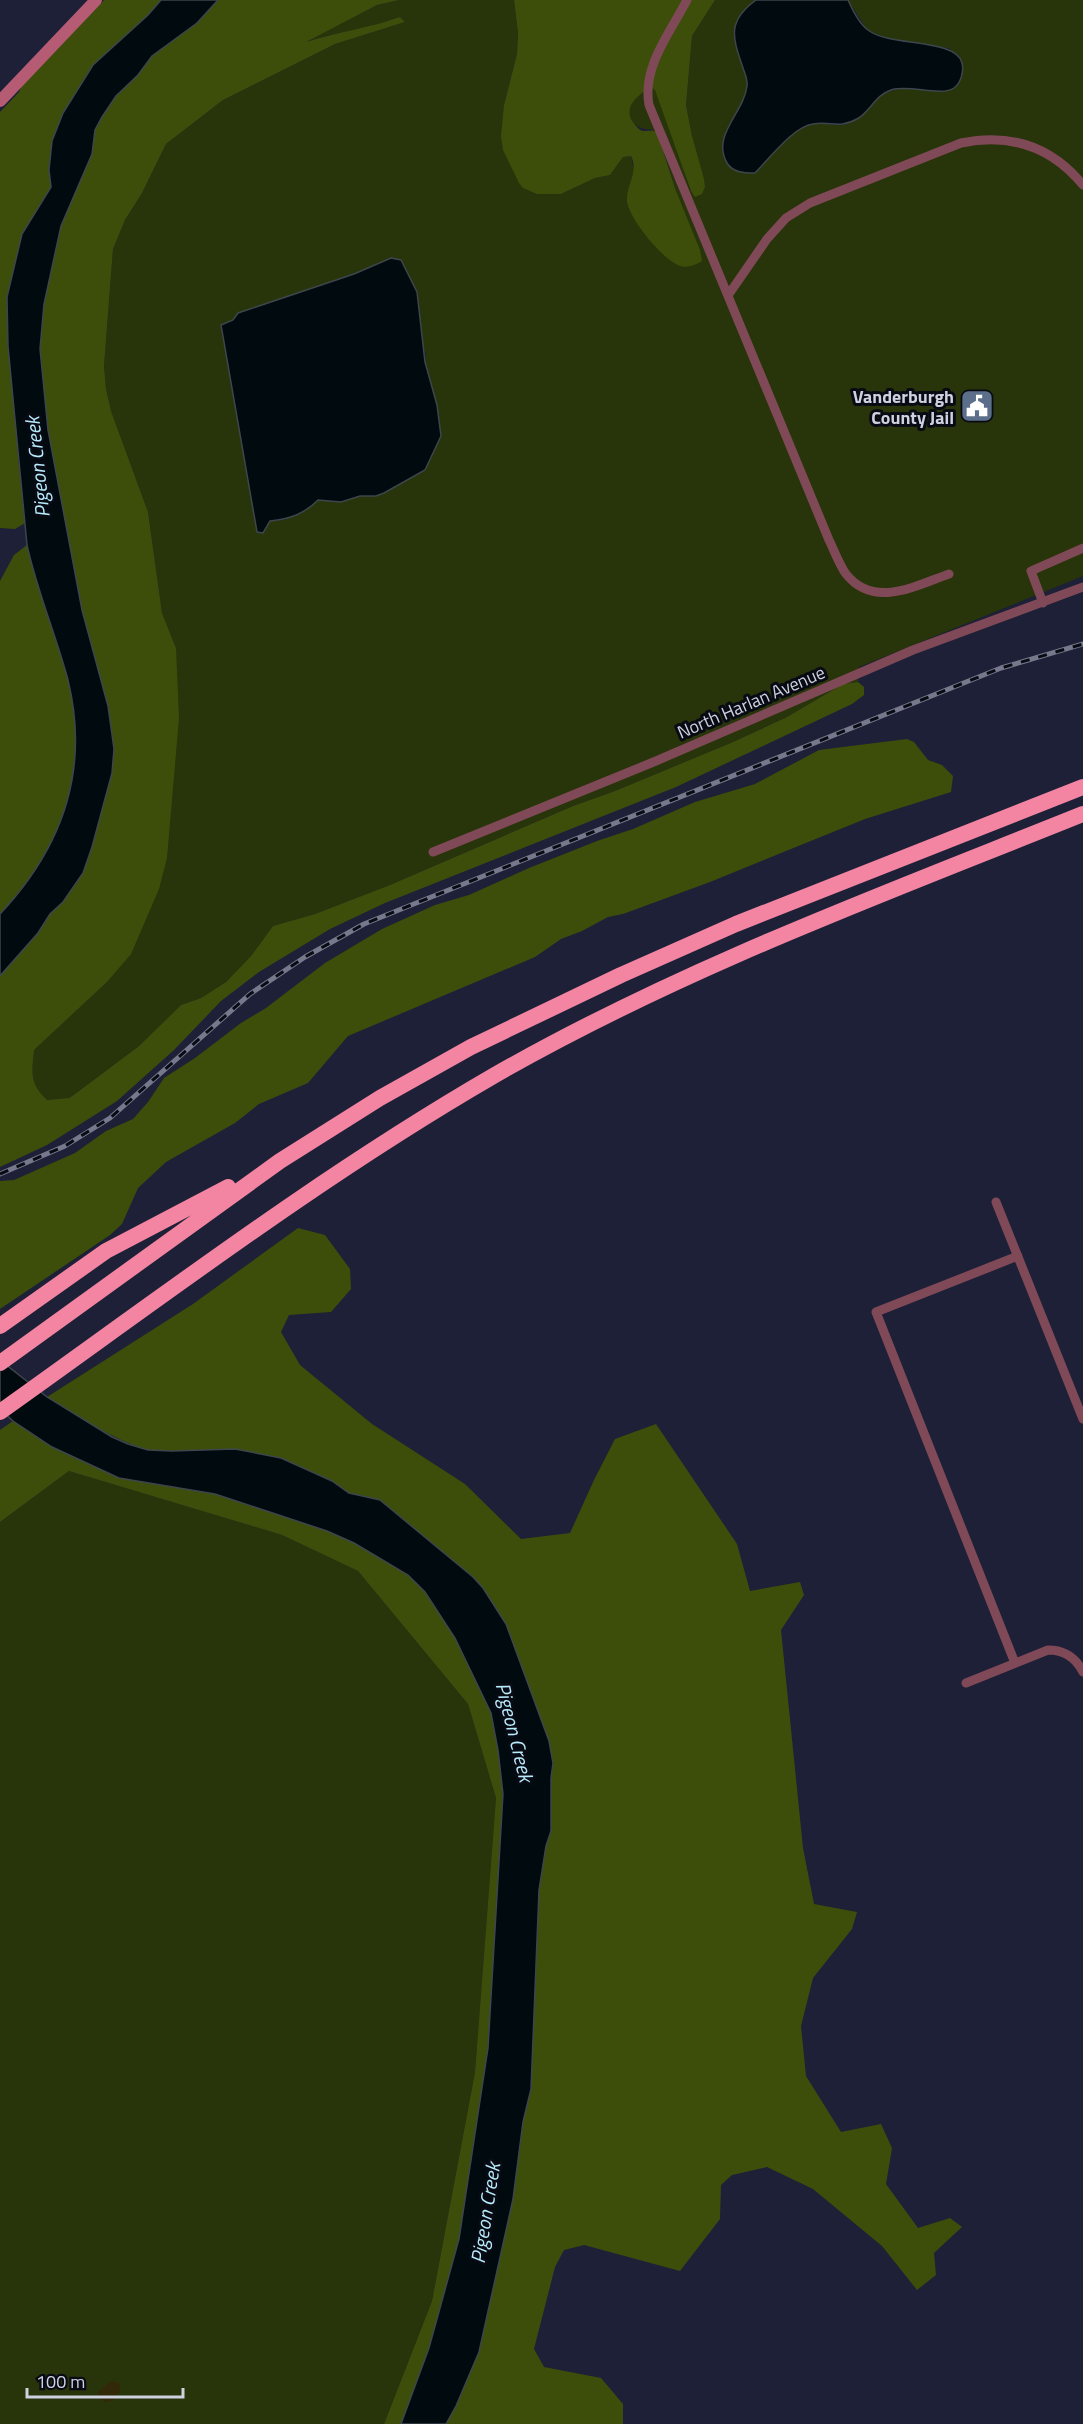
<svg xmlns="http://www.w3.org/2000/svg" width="1083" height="2424" font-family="'Titillium Web',sans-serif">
  <rect width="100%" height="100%" fill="#1d2036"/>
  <!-- green -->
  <path fill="#283409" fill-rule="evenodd" d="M399,0H514L518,33L517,54L504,105L561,194L595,178L610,175L623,157L631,156L634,170L627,199L676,191L660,139L650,129C640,131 623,118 629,106C633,99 644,91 650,85L656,90L691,191L692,136L686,105L692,36L715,0H756L747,7L743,68L748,83L745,97L725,132L755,173C771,157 788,132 810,124C822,121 836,128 847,124C861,119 864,109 874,100C893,85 918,87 941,91L963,66L959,56L948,48L893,41L867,30L848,0H1083V576L859,667L858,682L843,684L787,717L733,742L615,791L573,806L390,885L315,914L273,926L251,956L226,982L201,998L181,1005L139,1046L75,1094L69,1098L47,1100C29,1082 32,1074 34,1050L107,982L176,648L162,613L148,512L111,411L106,389L104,366L113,249L125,220L142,193L166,144L223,100L335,44L405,22L400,17C368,29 335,32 302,43L377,5ZM365,270L426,353L425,362L437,405L376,496H360L341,502L318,500L285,520L270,521L221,326L233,320L239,313Z
    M69,1471L282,1535L358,1571L468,1704L496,1798L475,2072L432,2301L384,2424H0V1522Z"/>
  <!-- forest -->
  <path fill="#3d4e0b" d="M104,0H161L148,15L93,65L63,113L52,141L49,170L51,187L22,234L7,298L18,457L25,523L15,529L0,528V112L19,92L25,78L48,59Z
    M218,0H399L377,5L306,42C337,32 369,28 400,17L405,22L335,44L223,100L166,144L142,193L125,220L113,249L104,366L106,389L111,411L148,512L162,613L176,648L179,718L167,858L159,889L131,954L107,982L34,1050C32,1074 29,1082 47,1100L69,1098L75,1094L139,1046L181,1005L201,998L226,982L251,956L273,926L315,914L390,885L573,806L615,791L733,742L787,717L843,684L858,682L864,687V695L852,704L676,787L385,903L330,929L259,972L221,1001L174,1050L117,1101L47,1145L0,1167V976L38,933L50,914L63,902L83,873L92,847L112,773L108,706L82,610L48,430L40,349L44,304L61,226L92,154L95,130L102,117L116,96L138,75L152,56L197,23Z
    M514,0H715L692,36L686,105L692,136L704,179L705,187L702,194L695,197L691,191L655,90L650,86C639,96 623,105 632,121C635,124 638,130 643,131C649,131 651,130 657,132L676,191L700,250L702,261C696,265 687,268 680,266C663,260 629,219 627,201C626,185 639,172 631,156L623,157L610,175L595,178L561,194H537L523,188L519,183L503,150L501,136L504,105L517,54L518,33Z
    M27,545C37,591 56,635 68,680C90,770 62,848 0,914V581L14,555Z
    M907,739L914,742L928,760L942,765L953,776L951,792L865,819L710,882L623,914L608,917L582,931L561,939L535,957L348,1036L308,1083L259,1104L235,1123L166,1162L138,1188L122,1224L110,1235L0,1309V1181L14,1180L75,1153L106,1131L133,1119L148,1102L164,1078L195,1058L241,1023L266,1008L325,963L382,929L435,905L469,895L529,868L597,841L633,829L695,802L755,784L819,750Z
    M298,1228L325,1235L350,1269L351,1289L331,1312L289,1315L281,1332L300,1365L372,1424L465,1484L521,1539L570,1533L594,1480L615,1439L656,1424L737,1544L750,1591L800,1582L804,1595L781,1630L803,1848L814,1904L857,1912L852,1929L813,1978L801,2026L806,2076L841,2132L881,2124L892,2148L886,2184L918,2228L950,2218L962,2227L934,2253L936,2275L917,2290L882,2246L813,2189L767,2167L732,2175L721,2185L720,2219L680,2271L584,2245L564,2250L555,2267L534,2349L544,2367L601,2378L623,2404V2424H446L456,2406L479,2352L513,2199L523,2122L531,2089L539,1890L546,1846L551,1831V1778L553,1763L490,1600L483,1588L473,1577L380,1500L349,1493L332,1481L281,1458L148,1450C111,1439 80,1417 47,1397L193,1304Z
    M13,1421L52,1447L119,1478L215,1494L327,1531L354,1543L408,1575L425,1592L455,1638L491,1713L498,1750L503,1794L488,2048L459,2239L429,2348L401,2424H384L432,2301L475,2072L496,1798L468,1704L358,1571L282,1535L69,1471L0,1522V1430Z"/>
  <!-- sand -->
  <path fill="#312908" d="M111,2381L119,2383C122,2394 115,2401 105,2402L98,2396V2392Z"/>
  <!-- water -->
  <path fill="#010a0e" stroke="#3e464d" stroke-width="1.5" d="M161,0H218L197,23L152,56L138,75L116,96L102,117L95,130L92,154L61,226L44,304L40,349L48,430L82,610L108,706L114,749L112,773L92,847L83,873L63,902L50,914L38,933L0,976V914C62,848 90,770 68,680C56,635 37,591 27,545L8,346L7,297L22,234L51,187L49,170L52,141L63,113L93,65L148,15Z
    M756,0H848C852,9 859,24 868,30C889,47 956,38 962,63C964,71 961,83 954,88C941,97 909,84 891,90C875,95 870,112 857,119C838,129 832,121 813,124C794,126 769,159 755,173C745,173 733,173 727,163C711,135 744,113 747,86C748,80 745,74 743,68C733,38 726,22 756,0Z
    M391,258L401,260L417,292L425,362L437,405L441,436L425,470L384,493L376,496H360L341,502L318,500C304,514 290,519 270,521L263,533L257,532L221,325L233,320L238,313L354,274Z
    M0,1360L47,1397L112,1437L128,1444L148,1450L172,1451L235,1449L281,1458L332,1481L349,1493L380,1500L473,1577L483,1588L506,1624L549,1741L553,1763L551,1778V1831L546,1846L539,1890L531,2089L523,2122L513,2199L479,2352L456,2406L446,2424H401L429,2348L459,2239L488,2048L503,1794L498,1750L491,1713L455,1638L425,1592L408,1575L354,1543L327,1531L215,1494L119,1478L52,1447L13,1421L0,1409Z"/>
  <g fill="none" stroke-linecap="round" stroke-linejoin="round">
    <!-- street -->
    <path stroke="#804957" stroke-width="9" d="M687,0C670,33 642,67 649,105L829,540C834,550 839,564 846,574C874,609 915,586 949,574
      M729,294L767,239L786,218L810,203L961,143C1010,133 1051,146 1083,185
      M1043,603L1031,571L1083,548
      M433,852L656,761L913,650L1083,587
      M996,1202L1083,1419
      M1015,1663L876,1312L1018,1256
      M966,1683L1048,1650C1064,1650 1076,1658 1083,1672"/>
    <!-- secondary -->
    <path stroke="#b55c74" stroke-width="12" d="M0,101L96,0"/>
    <!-- highway -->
    <path stroke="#f485a2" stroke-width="16" d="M0,1326L106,1251L228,1187
      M0,1363L280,1161L380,1098L471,1047L621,975L736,924L1083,787
      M0,1412C163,1296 322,1175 495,1075C682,968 884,894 1083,814"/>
    <!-- rail casing -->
    <g stroke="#76798b" stroke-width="5">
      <path id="rail" d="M0,1174L65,1146L110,1118L250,994L305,957L364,924L1001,668L1083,644"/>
    </g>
    <!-- rail -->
    <use href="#rail" stroke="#090b14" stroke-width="3" stroke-dasharray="9" stroke-linecap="butt"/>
  </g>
  <!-- icons -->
  <defs>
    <g id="civic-square" transform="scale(1.725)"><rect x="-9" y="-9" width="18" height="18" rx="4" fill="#5c6f8a" stroke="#090b14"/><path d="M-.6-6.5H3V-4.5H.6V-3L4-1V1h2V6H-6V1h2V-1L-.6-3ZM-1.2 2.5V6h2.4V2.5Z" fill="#fff"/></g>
  </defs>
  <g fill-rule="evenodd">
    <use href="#civic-square" x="977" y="406"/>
  </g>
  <g text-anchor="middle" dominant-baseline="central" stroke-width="6" stroke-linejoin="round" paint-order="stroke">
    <!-- poi labels -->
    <g font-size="18" font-weight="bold" fill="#ced1e0" stroke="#090b14" text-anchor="end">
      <text x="954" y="396">Vanderburgh<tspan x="954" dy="21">County Jail</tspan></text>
    </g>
    <!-- street labels -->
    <g font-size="18" fill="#ced1e0" stroke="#090b14">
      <text transform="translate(751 702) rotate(-23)">North Harlan Avenue</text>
    </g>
    <!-- water labels -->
    <g font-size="20" font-style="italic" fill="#b8ebfc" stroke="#090b14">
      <text transform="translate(37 467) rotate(-96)">Pigeon Creek</text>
      <text transform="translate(515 1732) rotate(76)">Pigeon Creek</text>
      <text transform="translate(485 2213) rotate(-81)">Pigeon Creek</text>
    </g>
  </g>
  <!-- scale -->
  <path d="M27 2388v9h156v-9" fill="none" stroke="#ced1e0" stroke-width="3"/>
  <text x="36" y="2388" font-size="18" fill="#ced1e0" stroke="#090b14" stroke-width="4.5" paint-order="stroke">100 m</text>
</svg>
